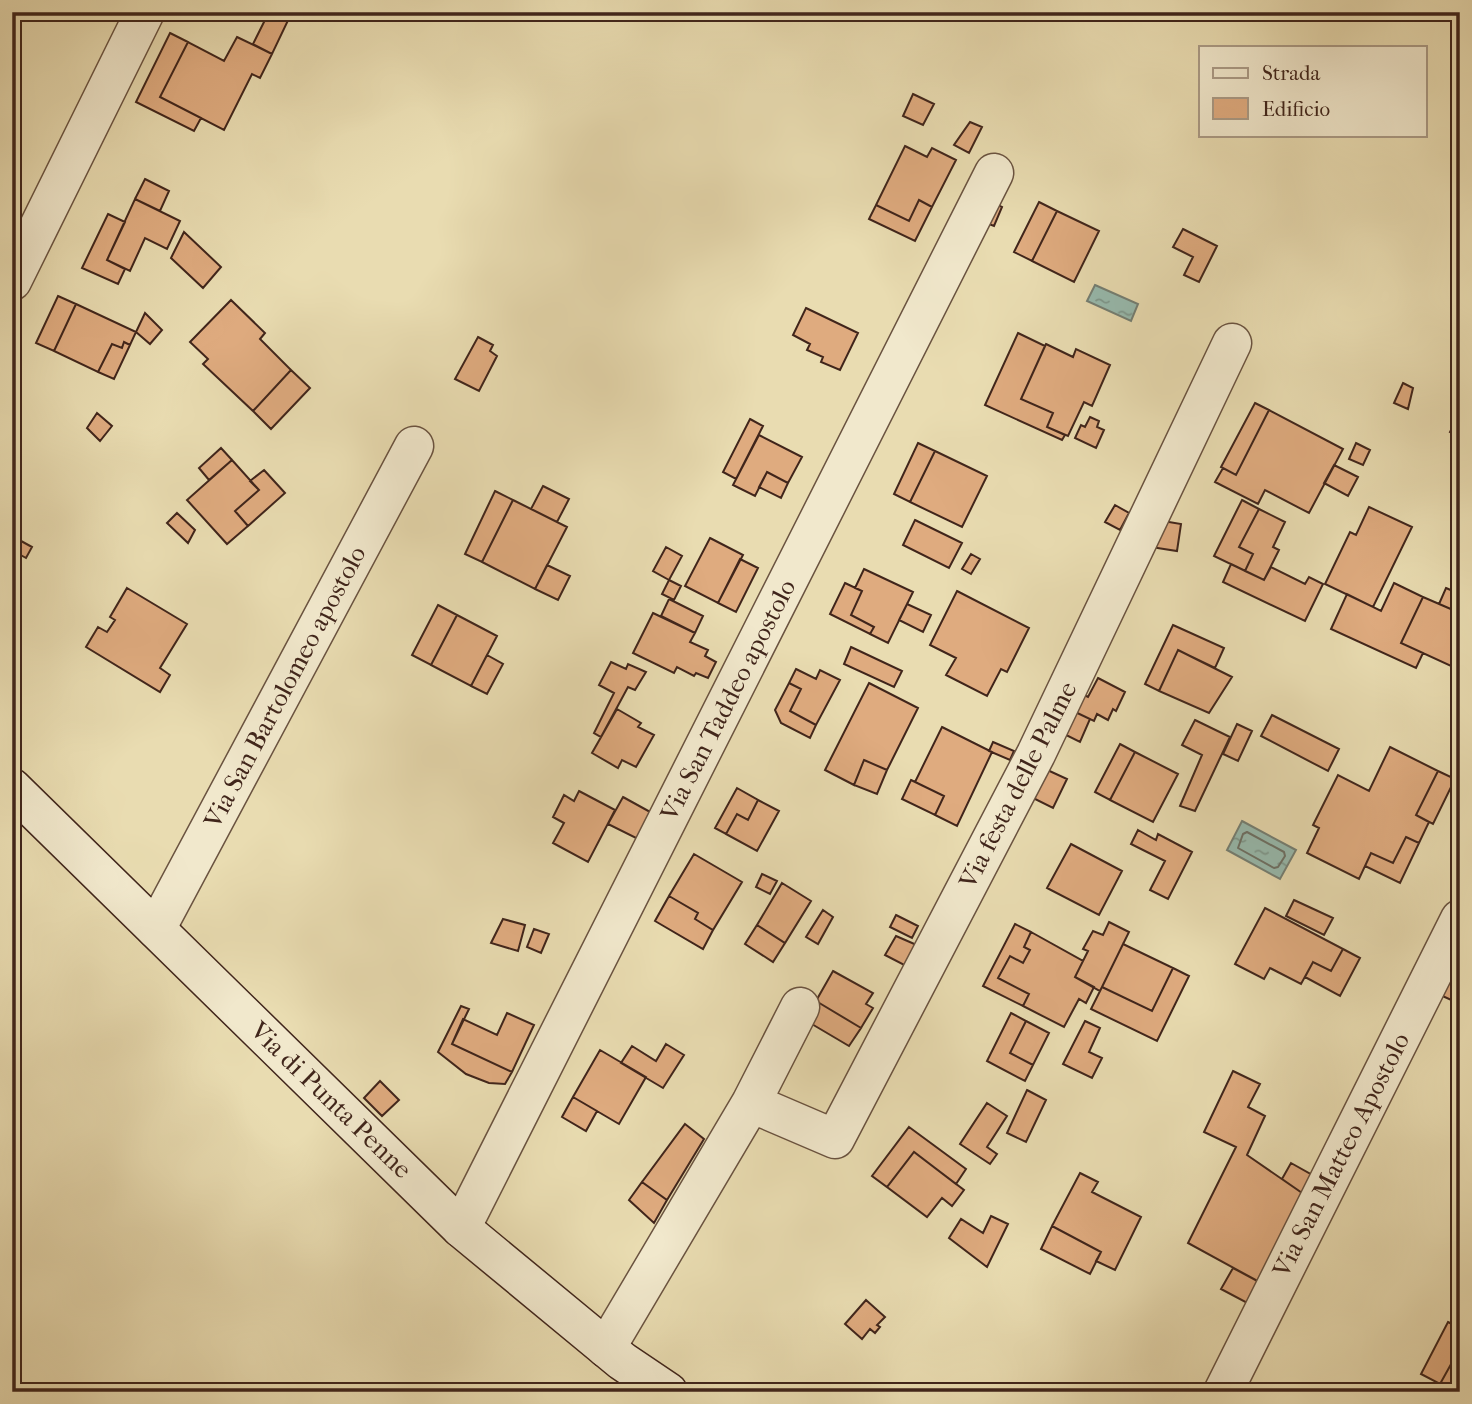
<svg xmlns="http://www.w3.org/2000/svg" width="1472" height="1404" font-family="'IM FELL French Canon',serif">
  <defs>
    <pattern id="water-ripples" width="26" height="14" patternUnits="userSpaceOnUse" patternTransform="scale(1.75)"><rect width="26" height="14" fill="#97bbaf"/><path d="M2 4q2-2 4 0t4 0M15 11q2-2 4 0t4 0" fill="none" stroke="#7d988e"/></pattern>
  </defs>
  <rect width="100%" height="100%" fill="#e9dcb1"/>
  <filter id="stains"><feTurbulence type="fractalNoise" baseFrequency=".00286" numOctaves="4"/><feColorMatrix values="0 0 0 0 .2 0 0 0 0 .09 0 0 0 0 .02 0 0 0 .5 -.17"/></filter>
  <radialGradient id="worn" r=".72"><stop offset=".6" stop-color="#630" stop-opacity="0"/><stop offset="1" stop-color="#630" stop-opacity=".3"/></radialGradient>
  <!-- water -->
  <path fill="url(#water-ripples)" stroke="#747f74" stroke-width="2" d="M1095,285L1138,304L1131,321L1087,301Z
    M1242,821L1296,850L1280,879L1227,850Z"/>
  <g fill="none" stroke-linecap="round" stroke-linejoin="round">
    <!-- shore -->
    <path stroke="#6c7065" stroke-width="2" d="M1247,832L1284,852L1285,856L1278,867L1274,868L1238,848L1243,834Z"/>
  </g>
  <!-- building -->
  <path fill="#dfab7f" stroke="#40251b" stroke-width="2" d="M269,12L278,15L280,12H292L272,54L253,44Z
    M170,33L188,42L160,97L201,118L194,131L136,102Z
    M237,37L272,54L260,78L252,74L224,130L160,97L188,42L224,61Z
    M913,94L934,104L923,125L903,116Z
    M970,122L982,127L969,153L954,145Z
    M905,146L927,157L932,148L956,160L932,207L919,200L909,221L876,205Z
    M145,179L169,191L160,211L135,199Z
    M135,199L180,221L167,249L145,238L130,271L107,260Z
    M919,200L932,207L915,241L869,219L876,205L909,221Z
    M991,202L1002,207L994,226L981,221Z
    M1039,202L1057,211L1032,261L1014,252Z
    M1057,211L1099,231L1074,282L1032,261Z
    M108,214L125,222L107,260L125,269L118,284L82,268Z
    M1183,229L1217,246L1199,282L1184,275L1193,257L1173,247Z
    M184,232L221,267L203,288L171,258Z
    M58,296L76,304L54,351L36,343Z
    M231,300L265,333L260,339L291,370L253,411L203,364L208,359L190,342Z
    M76,304L136,332L130,345L124,342L122,348L112,344L98,372L54,351Z
    M806,308L858,333L840,370L821,362L823,357L807,350L810,344L793,335Z
    M145,313L162,330L150,344L136,332Z
    M1018,333L1045,346L1021,399L1053,413L1047,427L1065,435L1062,440L985,405Z
    M478,337L493,345L490,351L497,356L479,391L455,379Z
    M124,342L130,345L114,379L98,372L112,344L122,348Z
    M1046,344L1073,357L1076,349L1110,365L1092,406L1084,402L1068,436L1047,427L1053,413L1021,399Z
    M291,370L310,388L271,429L253,411Z
    M1403,383L1413,388L1408,409L1394,403Z
    M1255,403L1269,410L1236,475L1221,467Z
    M1269,410L1343,449L1309,513L1265,490L1258,504L1215,482L1223,468L1236,475Z
    M97,413L112,426L100,441L87,428Z
    M1460,413V437L1450,432Z
    M1090,417L1099,421L1097,427L1104,430L1096,448L1075,438L1081,425L1085,427Z
    M750,419L763,426L736,479L723,472Z
    M759,435L802,457L788,483L767,472L755,496L733,485Z
    M918,443L935,451L910,502L894,494Z
    M1356,443L1370,450L1363,465L1349,459Z
    M221,448L232,460L209,480L199,468Z
    M935,451L987,476L962,527L910,502Z
    M232,460L259,490L235,511L248,526L227,544L187,500Z
    M1334,465L1358,477L1348,496L1324,483Z
    M264,470L285,493L248,526L235,511L259,490L250,481Z
    M767,472L788,483L781,498L759,487Z
    M543,486L569,499L557,522L531,509Z
    M495,491L513,500L482,562L465,554Z
    M513,500L567,527L535,589L482,562Z
    M1242,500L1259,509L1239,547L1253,554L1245,571L1214,556Z
    M1115,505L1129,513L1120,530L1105,522Z
    M1369,507L1412,527L1373,607L1325,584L1350,532L1356,535Z
    M1259,509L1285,522L1273,547L1279,550L1264,580L1245,571L1253,554L1239,547Z
    M177,513L195,530L188,543L167,523Z
    M915,520L962,543L949,568L903,545Z
    M1163,521L1181,524L1177,551L1151,547Z
    M12,536L32,547L26,558L17,553L12,561Z
    M710,538L743,555L718,603L685,586Z
    M666,547L682,556L669,580L653,571Z
    M971,554L980,559L971,574L962,569Z
    M740,559L758,568L736,612L718,603Z
    M1231,564L1264,580L1271,567L1305,584L1309,577L1323,584L1305,621L1223,582Z
    M547,565L570,576L558,600L535,589Z
    M864,569L913,592L888,643L870,634L874,627L851,615L862,591L855,588Z
    M669,580L681,586L674,600L662,594Z
    M845,583L862,591L851,615L874,627L870,634L830,614Z
    M1394,583L1423,597L1401,643L1423,653L1416,668L1331,629L1347,594L1381,611Z
    M127,588L187,624L160,668L170,675L160,692L86,647L98,627L107,632L115,620L110,617Z
    M1446,588L1460,594V613L1439,604Z
    M957,591L1029,628L1007,672L1001,669L987,696L946,675L956,658L930,645Z
    M1423,597L1460,613V646L1451,666L1401,643Z
    M669,599L703,616L695,633L661,616Z
    M907,604L931,615L923,632L899,620Z
    M438,605L457,615L431,665L412,655Z
    M653,613L695,633L690,642L708,650L705,656L716,662L708,678L696,673L694,676L677,667L674,673L633,653Z
    M457,615L497,636L471,686L431,665Z
    M1173,625L1224,648L1215,668L1178,650L1159,691L1145,684Z
    M851,647L902,671L894,687L844,664Z
    M1178,650L1232,677L1209,713L1159,691Z
    M487,655L503,664L487,694L471,686Z
    M611,662L626,669L628,664L646,672L635,690L628,687L601,737L594,733L614,693L599,685Z
    M796,669L816,679L820,670L840,680L816,725L790,711L801,689L789,683Z
    M1098,678L1125,692L1116,711L1113,709L1108,720L1097,714L1094,721L1071,710L1080,693L1088,697Z
    M789,683L801,689L790,711L816,725L810,738L781,723L775,710Z
    M869,683L918,708L887,770L864,760L854,785L825,770Z
    M617,709L641,723L638,727L654,735L636,767L622,760L618,768L592,753Z
    M1071,710L1090,719L1080,742L1060,732Z
    M1272,715L1339,749L1328,771L1261,736Z
    M1195,720L1230,737L1195,811L1180,806L1202,755L1182,745Z
    M1237,724L1252,731L1238,761L1223,754Z
    M942,727L992,752L957,826L935,815L944,796L915,782Z
    M993,742L1014,751L1010,760L989,751Z
    M1120,744L1135,752L1110,800L1095,792Z
    M1390,747L1438,771L1416,815L1429,822L1419,843L1406,837L1393,863L1371,853L1359,879L1307,853L1319,828L1313,825L1338,775L1369,791Z
    M1135,752L1178,774L1153,822L1110,800Z
    M864,760L887,770L877,794L854,785Z
    M1043,768L1067,779L1053,808L1029,796Z
    M1438,771L1455,779L1433,824L1416,815Z
    M911,780L944,796L935,815L902,799Z
    M737,788L758,800L748,820L737,814L726,834L715,828Z
    M579,791L615,810L588,862L553,843L564,823L553,817L564,795L574,801Z
    M623,797L652,813L638,839L608,824Z
    M758,800L779,811L757,851L726,834L737,814L748,820Z
    M1138,830L1156,840L1158,834L1192,852L1168,899L1150,890L1165,861L1131,844Z
    M1406,837L1419,843L1400,883L1365,866L1371,853L1393,863Z
    M1071,844L1122,871L1099,915L1047,888Z
    M694,854L742,882L713,930L695,919L698,913L669,896Z
    M762,874L777,881L770,894L756,887Z
    M782,883L811,901L785,943L757,925Z
    M669,896L698,913L695,919L713,930L703,949L655,921Z
    M1294,900L1333,918L1324,935L1286,916Z
    M1265,908L1343,949L1331,971L1313,962L1301,984L1270,968L1264,979L1235,964Z
    M823,910L833,917L818,944L806,937Z
    M896,915L918,926L912,938L890,927Z
    M503,919L525,925L518,951L491,943Z
    M1109,922L1129,932L1100,991L1075,977L1088,951L1083,949L1093,931L1103,935Z
    M1015,924L1031,932L1024,947L1030,950L1023,963L1010,956L998,978L1029,994L1023,1006L983,986Z
    M757,925L785,943L773,962L745,944Z
    M534,929L549,934L541,953L527,947Z
    M1031,932L1083,961L1075,977L1094,987L1086,1003L1079,999L1064,1027L1023,1006L1029,994L998,978L1010,956L1023,963L1030,950L1024,947Z
    M896,936L919,946L908,967L885,955Z
    M1123,944L1173,968L1152,1011L1102,987Z
    M1343,949L1360,958L1340,996L1305,977L1313,962L1331,971Z
    M1460,951V1004L1438,994Z
    M1173,968L1189,976L1157,1041L1091,1009L1102,987L1152,1011Z
    M833,971L873,993L866,1004L873,1008L861,1028L816,1001Z
    M816,1001L861,1028L849,1046L805,1020Z
    M461,1006L469,1009L452,1044L512,1072L505,1084L489,1083L466,1074L438,1052Z
    M507,1013L534,1025L512,1072L452,1044L463,1019L497,1035Z
    M1011,1013L1026,1021L1010,1053L1033,1065L1025,1081L987,1061Z
    M1026,1021L1049,1033L1033,1065L1010,1053Z
    M1085,1021L1100,1028L1089,1052L1102,1058L1092,1078L1063,1064Z
    M666,1044L684,1055L663,1088L621,1063L632,1046L656,1061Z
    M600,1050L646,1077L619,1124L573,1097Z
    M1233,1071L1260,1084L1248,1107L1265,1116L1247,1155L1305,1195L1263,1284L1188,1243L1236,1147L1204,1132Z
    M380,1081L399,1100L382,1116L364,1098Z
    M1027,1090L1046,1100L1026,1142L1007,1133Z
    M573,1097L597,1111L586,1131L562,1117Z
    M987,1103L1007,1116L987,1147L997,1154L990,1164L960,1144Z
    M685,1124L704,1139L667,1200L642,1182Z
    M909,1127L966,1169L956,1184L914,1152L887,1187L872,1176Z
    M914,1152L964,1190L952,1206L942,1198L927,1217L887,1187Z
    M1291,1163L1314,1176L1305,1195L1282,1179Z
    M1080,1173L1098,1182L1092,1192L1141,1217L1115,1270L1096,1261L1101,1252L1052,1226Z
    M642,1182L667,1200L654,1223L629,1200Z
    M991,1216L1008,1224L987,1267L949,1238L961,1219L983,1233Z
    M1052,1226L1101,1252L1090,1274L1041,1249Z
    M1233,1268L1263,1284L1251,1305L1221,1289Z
    M866,1300L885,1317L877,1325L880,1327L875,1333L870,1329L862,1339L845,1324Z
    M1448,1322L1460,1328V1348L1440,1384L1421,1374Z
    M1460,1348V1392H1454L1440,1384Z"/>
  <g fill="none" stroke-linecap="round" stroke-linejoin="round">
    <!-- street casing -->
    <g stroke="#6a5340" stroke-width="41">
      <path id="street" d="M12,281L145,12
        M156,929L414,446
        M751,1103L835,1139L1036,754L1232,343
        M461,1228L994,173
        M606,1348L751,1103L800,1007
        M1223,1392L1460,919"/>
    </g>
    <!-- secondary casing -->
    <g stroke="#40251b" stroke-width="41">
      <path id="secondary" d="M12,788L461,1228L622,1361L668,1392"/>
    </g>
    <!-- street -->
    <use href="#street" stroke="#f1e8cc" stroke-width="38"/>
    <!-- secondary -->
    <use href="#secondary" stroke="#f1e8cc" stroke-width="38"/>
  </g>
  <g text-anchor="middle" dominant-baseline="central" stroke-width="5" stroke-linejoin="round" paint-order="stroke">
    <!-- street labels -->
    <g font-size="26" fill="#40251b" stroke="#f1e8cc">
      <text transform="translate(285 687) rotate(-62)">Via San Bartolomeo apostolo</text>
      <text transform="translate(728 700) rotate(-63)">Via San Taddeo apostolo</text>
      <text transform="translate(1018 785) rotate(-63)">Via festa delle Palme</text>
      <text transform="translate(331 1100) rotate(44)">Via di Punta Penne</text>
      <text transform="translate(1341 1155) rotate(-63)">Via San Matteo Apostolo</text>
    </g>
  </g>
  <!-- margin -->
  <rect width="1472" height="1404" fill="none" stroke="#e9dcb1" stroke-width="42"/>
  <rect x="14" y="14" width="1444" height="1376" fill="none" stroke="#40251b" stroke-width="3.5"/>
  <rect x="21" y="21" width="1430" height="1362" fill="none" stroke="#40251b" stroke-width="2"/>
  <!-- legend -->
  <rect x="1199" y="46" width="228" height="91" fill="#f1e8cc" stroke="#aa9a85" stroke-width="2"/>
  <rect x="1213" y="68" width="35" height="10" fill="#f1e8cc" stroke="#aa9a85" stroke-width="2"/>
  <text x="1262" y="80" font-size="21" fill="#40251b">Strada</text>
  <rect x="1213" y="98" width="35" height="21" fill="#dfab7f" stroke="#aa9a85" stroke-width="2"/>
  <text x="1262" y="116" font-size="21" fill="#40251b">Edificio</text>
  <rect width="100%" height="100%" filter="url(#stains)"/>
  <rect width="100%" height="100%" fill="url(#worn)"/>
</svg>
